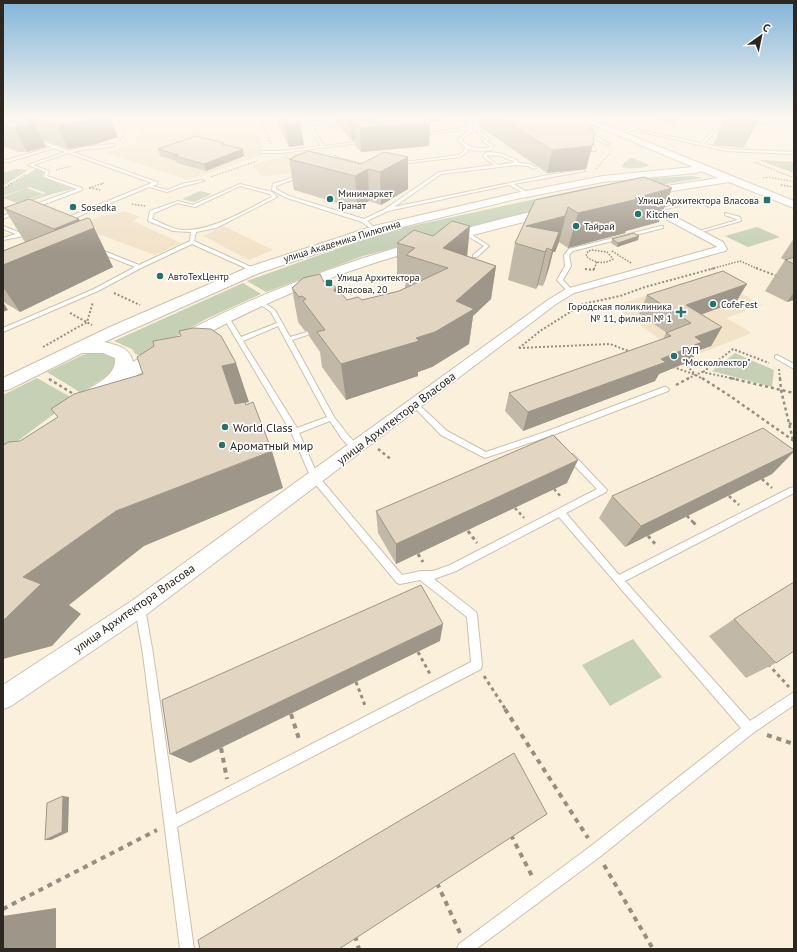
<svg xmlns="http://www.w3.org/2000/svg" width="797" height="952" viewBox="0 0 797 952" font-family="'PT Sans',sans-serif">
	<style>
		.built { fill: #f2e2c8 }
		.green { fill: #c5d0b5 }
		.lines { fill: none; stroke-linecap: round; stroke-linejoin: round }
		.lane-casing { stroke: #cdc1ae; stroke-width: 2 }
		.street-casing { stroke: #cdc1ae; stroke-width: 2 }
		.secondary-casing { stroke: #cdc1ae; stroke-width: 2 }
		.path-far5 { stroke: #968e80; stroke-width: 1; stroke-dasharray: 1.5 1.5; stroke-linecap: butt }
		.path-far4 { stroke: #968e80; stroke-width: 1.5; stroke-dasharray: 1.5 1.5; stroke-linecap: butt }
		.path-far3 { stroke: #968e80; stroke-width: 2; stroke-dasharray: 2 2; stroke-linecap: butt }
		.path-far2 { stroke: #968e80; stroke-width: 2.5; stroke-dasharray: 3 3; stroke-linecap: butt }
		.path-far1 { stroke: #968e80; stroke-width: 3; stroke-dasharray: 3.5 3.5; stroke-linecap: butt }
		.path { stroke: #968e80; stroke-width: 4; stroke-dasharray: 5 5; stroke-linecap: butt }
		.lane { fill: #fff; fill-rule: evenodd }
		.street { fill: #fff; fill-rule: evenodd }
		.secondary { fill: #fff; fill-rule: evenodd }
		.wall { fill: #c2b8a7 }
		.shaded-wall { fill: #9e9688 }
		.building { fill: #e2d6c2; stroke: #9e9688 }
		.poi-dot { fill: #29726c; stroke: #fff; stroke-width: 1.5 }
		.labels { text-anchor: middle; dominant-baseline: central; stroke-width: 3.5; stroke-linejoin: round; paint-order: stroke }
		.far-poi-label { font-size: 10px; fill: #2c2720; stroke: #fff; text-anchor: start }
		.far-street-label { font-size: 10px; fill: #2c2720; stroke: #fff }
		.street-label { font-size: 12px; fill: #2c2720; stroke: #fff }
		.poi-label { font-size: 12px; fill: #2c2720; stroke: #fff; text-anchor: start }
	</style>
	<rect width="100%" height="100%" fill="#fbf0db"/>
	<path class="built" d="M143,118h108l12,30 -1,7 -74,25 -83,-27 31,-10z
		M319,152l9,16 -66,9 -10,-12 42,-12z
		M124,211l16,6 -7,4 48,22 -26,12 -78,-29 27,-11 12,-1z
		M224,226l49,24 -24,10 -46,-24z
		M709,276l53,29 -36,13 26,15 -59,23 -27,-18 -5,2 -48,-34z"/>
	<path class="green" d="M630,158h3l16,7c-4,4 -23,4 -27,2l1,-3z
		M761,160l33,2v11l-33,-12z
		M16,169l12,1 -25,16v-13z
		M36,169l8,3 -2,5 31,12 -18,4 -30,10h-4l25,-10 -17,-6 -26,9v-7z
		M693,176l9,2 -71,12 -85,18 -183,48 -97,36 -19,-11 137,-49 207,-45 64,-9z
		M27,188l16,6 -26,9 -14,-5v-1z
		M200,191l12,3 -18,8 -12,-3z
		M757,227l23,10 -32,10 -23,-11z
		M243,283l18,11 -55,25 -62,35 -5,1 -4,-1 -3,-5 -18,-8z
		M100,351l18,7 -7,15 -30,20 -34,-21 36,-17z
		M735,353l39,17 -2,17 -60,-16z
		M37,378l37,21 -71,53v-57z
		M633,639l29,38 -52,29 -28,-41z"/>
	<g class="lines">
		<g class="lane-casing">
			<path id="lane" d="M303,118h3l5,9 24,-3 -1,2 -21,3 11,17 41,-5 2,1 -86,11h-21l1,-2h20l40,-5z
				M468,118h4v14l-8,5 -2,4c9,7 15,8 27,7l1,-2 -8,-5 4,-2 -10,-7 3,-1 11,8 -4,2 8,5 -3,4 -15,1 -8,-2 -1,3 -7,5 -61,7 -2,-1 62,-8 5,-4 1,-4 -7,-6 4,-6 6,-3v-3l-50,7 -2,-1 52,-8z
				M602,118h4l-11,7 -3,-1z
				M642,118h3l-10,11 66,14 19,-21 13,-1 1,2 -12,1 -18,20 23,5 67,3v2l-67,-3 -94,-21 -17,4 -2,-1 18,-5z
				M788,122l-1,2h-42z
				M585,131h2l22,13 -3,1 -21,-12z
				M588,137l2,1 6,13 -12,-1 9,-1 -7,-11z
				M35,138l33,13 15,-4 31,-3v2c-14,3 -28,2 -42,6l85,30v2l-4,2 14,4 15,-6 20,-4 2,1 -20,5 -17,6 -18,-5 -84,35h-4v-2l91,-37 -84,-30 -35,12 16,6 -2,5 35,12v2l-50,19h-4v-2l49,-18 -33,-12 2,-5 -18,-7 37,-13 -11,-4 -46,14 -5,-1v-2l4,1 44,-13 -16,-7z
				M490,152l13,2 15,7v2l12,1 6,4 -2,1 -6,-3 -12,-1 -75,9 -47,33 154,-32 35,-5 2,1 -71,13 14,9 -1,2 -18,-10 -121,26 -21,10 9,8v2h-2l-12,-9 -75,-24 -15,-8 1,-6 30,-10v2l-27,10v3l13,7 75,23 21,-10 54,-37 55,-7 -11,-8 2,-4zM487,155l14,1 14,6 -17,3 -11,-8z
				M240,184l32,8 5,5 -61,31 -20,4 -2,9 62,28v2h-4l-60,-27 -51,24 -43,23 -95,41v-4l91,-39 41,-22 -40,-16v-2h4l40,16 51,-24 1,-9 -18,-1 -25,-10 2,-10 28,-10 15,4zM240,186l30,8 2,3c-27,13 -65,38 -96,32 -8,-2 -16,-7 -24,-10l2,-6 24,-10 17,4z
				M695,200l7,1 10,5 -2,1 -15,-5 -38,9 -2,-1z
				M15,211l4,1 -16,7v-3z
				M725,213l15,4 1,4 -43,12 -2,-1 41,-12 -1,-1 -11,-4z
				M3,226l18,7 10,-2 2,1 -9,4 -21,4v-2l13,-4 -13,-5z
				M661,226h2v2l-90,23 -4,4 2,11 -8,14 9,10v2h-4l-11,-12 8,-14 -1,-11 5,-6z
				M464,232h4l21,14 -12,11h-4v-2l11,-9 -20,-12z
				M260,300l15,10 15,27 17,-5 3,2 -18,6 42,77 14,18 12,13 -1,2h-6l-11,-11 -12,-18 -31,12 19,43 84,99 19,-4h12l17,-6 147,-76 -30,-31 -1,-2 1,-2h6l34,36 -1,2 -40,21 53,62 171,-87 4,-1v6l-169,88 125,140 44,-29v13l-41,28 -152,123 -125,93h-19l2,-5 132,-98 150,-118 -182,-211 -103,54 -22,8 42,33 1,3 5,50 -1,4 -304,158 17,122h-14l-37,-295 -8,-46 2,-3 3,-2 3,2 2,3 8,46 23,160 295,-152 -4,-45 -47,-37 -20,4 -3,-1 -85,-103 -21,-48 -68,-115 5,-1 13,21 36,-14 -6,-11 -13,-9v-2zM278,326l49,91 -30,11 -54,-87z
				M777,355l17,9v5l-19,-11v-2z
				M664,387h2l3,2 -1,2 -115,44 8,9 -1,2h-6l-7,-9 -62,21 -44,-23 -30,-31 1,-2h4l31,29 39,21 59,-20z"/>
		</g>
		<g class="street-casing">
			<path id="street" d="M643,200l80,42 4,7 -2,2 -151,42 -18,11 -409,310 -136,92 -8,3v-24l130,-85 415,-300 18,-11 151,-42 -1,-1 -76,-41 -1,-2z"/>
		</g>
		<g class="secondary-casing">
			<path id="secondary" d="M577,118h11l206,83v7l-65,-26 -88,14 -6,-3 6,-3 77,-12 -17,-7 -5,2 -93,9 -87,17 -134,33 -123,41 -155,69c12,3 26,5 29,20 129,-80 276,-122 423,-156l4,1 2,3 -2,3c-89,22 -181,44 -266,79 -72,30 -137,68 -200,113l-7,1 -7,-1 -3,-5c10,-15 40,-20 38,-42l-12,-5h-21l-72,36 -7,2v-13l109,-52 137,-59 125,-41 142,-33 87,-17 90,-9z"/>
		</g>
		<path class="path-far5" d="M260,118l11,26
			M692,118l7,9 4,1
			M651,122l23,3 12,-7
			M112,128l13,-4 2,-6
			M120,140l2,-2 3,-14
			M335,155l2,2 27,7
			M754,162l40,16
			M596,169l14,-16
			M56,170l15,-4
			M211,177l46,-16
			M763,178l6,-1 25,5
			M11,184l15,-10
			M101,184l3,-1"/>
		<path class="path-far4" d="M781,185l13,2
			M89,188l15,-5
			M90,188l11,2
			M3,189l9,-6
			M132,204l13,2
			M592,250l15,2 6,7c-9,6 -19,4 -27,-3l2,-5z
			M612,251l19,12
			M594,269l3,-7
			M711,269l29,-8 18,8"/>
		<path class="path-far3" d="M756,268l21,8
			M585,269l8,1 2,-2
			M114,293l26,12
			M70,313l22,12
			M43,347l44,-25 6,-20
			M519,348l91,-4 21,8
			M519,348l21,-17 43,-27 37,-8 25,-9 70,-19
			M684,363l10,10
			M673,367l23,8 7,4
			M779,369l1,10
			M703,372l30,-23 36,14
			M687,379l15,-7 33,7"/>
		<path class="path-far2" d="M702,378l28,18 64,45
			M730,378l64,15
			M780,378l1,12 12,50
			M49,379l23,14
			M676,385l13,-7
			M789,423l5,3
			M378,449l14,11
			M762,479l10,9
			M554,489l8,9
			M729,496l10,9
			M515,508l9,10
			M687,516l7,7"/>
		<path class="path-far1" d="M693,522l4,4
			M468,531l9,12
			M648,536l9,10
			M418,554l5,8
			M418,652l12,22
			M768,664l21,23
			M484,676l22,34
			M356,682l10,26"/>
		<path class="path" d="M505,709l83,129
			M291,714l9,28
			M767,735l27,9
			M221,748l6,31
			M511,835l22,43
			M604,865l49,84
			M437,883l23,50
			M3,909l154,-79
			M355,936l4,13"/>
		<use href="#lane" class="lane"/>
		<use href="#street" class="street"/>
		<use href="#secondary" class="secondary"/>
	</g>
	<path class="wall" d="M3,118h107l8,19 -22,7 -28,5 -25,-9 3,7 -19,5h-8l-16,-6z
		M275,118h23l2,4 4,23 -15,2z
		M333,118h111v3l-14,1 -1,24 -68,6 -6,-7v-5l-3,1z
		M480,118h104l7,8 -5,43 -39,4 -68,-47z
		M655,118h23l-4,5 -19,-3z
		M725,118h34l-16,30 -30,-3z
		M787,118h7v2z
		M224,143v2l20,11 -38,15 -29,-8 -1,-2 -16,-5 -2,-7z
		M408,157v32l-27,16 -12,-4 -12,8 -63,-19 -5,-31 72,5z
		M535,200l124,22 -33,9 -1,2 -57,15 -9,-6 -4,10h-2l-4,16 -6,18 -5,-1 -2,4 -28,-9 7,-37z
		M4,208l76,12 33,47 -93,45 -15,-9 -2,-2v-50l22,-9z
		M794,238v62l-7,2 -22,-11 20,-31 -4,-2z
		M612,239l26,1 -21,7 -6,-4z
		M397,243l70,13 29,10 -5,33 -18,17 -4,28 -37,23 -14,5v4l-72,24 -24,-33 -2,-15 -11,-16 -1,-5h-3l-7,-9 -6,-34 32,-6 23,18h15l37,-9 6,-3 1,-9 -9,-3z
		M647,295l89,7 -35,12 21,13 -11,19 -14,5 -6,10 -32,13 -4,7 -132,50 -18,-20 4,-18 154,-54 3,-6h1l-28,-19z
		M794,450v2l-22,22 -147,73 -26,-29 13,-22z
		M567,483l-171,81 -18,-31 -2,-22z
		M734,619l42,44 -30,15 -37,-42z"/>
	<path class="shaded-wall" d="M75,118h35l8,19 -22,7 -28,5 -11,-24z
		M374,118h70v3l-14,1 -1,24 -68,6 -1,-24 -7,-7 2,19 -3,1 -2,-20z
		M676,118h2l-4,5z
		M758,118h1l-16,30 13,-27z
		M300,122l4,23 -15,2 -4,-24z
		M34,123l12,24 -19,5 -13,-24z
		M591,126l-5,21 8,-6 -8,28 -39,4 5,-23 37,-21z
		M243,149l1,7 -38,15 -2,-7z
		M408,157v32l-27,16 -1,-33z
		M368,169l1,32 -12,8 -2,-33z
		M672,188l-13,34 -33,9 -1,2 -57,15 10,-35z
		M568,207l-9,35 -4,10h-2l-4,16 -6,18 9,-36 -5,-2 -9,37 -2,4 9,-37 -19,-26z
		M79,219l6,12 5,-12 23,48 -93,45 -17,-25v-22l58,-24 -7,-12z
		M470,226l-3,32 -19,10 -5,-20z
		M639,236l-1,4 -21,7 1,-4z
		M496,266l-5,33 -18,17 -4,28 -37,23 -14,5v4l-72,24 -5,-36 75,-26 40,-37z
		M747,284l-11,18 -50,18v-15z
		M336,288l4,34 -6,-33z
		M794,292v8l-7,2z
		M3,302l5,8 -5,2z
		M722,327l-11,19 -14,5 -6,10 -32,13 -4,7 -132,50 5,-19 133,-53 34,-22z
		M236,363l13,39 -13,3 -1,-1 -13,-38z
		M272,451l11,37 -139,58 -75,59 12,9 -29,32 -49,13v-39l20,-43 93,-66z
		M794,451l-22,23 -147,73 16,-21z
		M578,460l-11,23 -171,81v-20z
		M443,624l-3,17 -250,122 -20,-9z
		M63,796l6,1 -1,35 -17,8h-6z
		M56,908v41h-53v-33z"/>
	<path class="building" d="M3,118h17l14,5 -20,5h-8l-3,-1z
		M34,118h61l-9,3 -29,4z
		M282,118h16l2,4 -15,1z
		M348,118h27l-25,3z
		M381,118h45l4,4 -70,6 -7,-7z
		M502,118h82l4,3 3,5 -2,3 4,1 1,2v9l-2,5 -40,4z
		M725,118h33l-2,3z
		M196,136l28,7 -2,1 21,5 -39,15 -29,-8 3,-1 -20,-6z
		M308,151l53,13 23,-12 24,5 -28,15 -12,-3 -13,7 -66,-17z
		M644,177l28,11 -37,10 3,1 -60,14 -10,-6 -3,9 -39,10 33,6 -7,18 -5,-2 -2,4 -30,-9 20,-43z
		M29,199l50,20 -25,10 -50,-21z
		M87,218l3,1 4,9 -91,37v-14z
		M452,221l18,5 -27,22 53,18 -40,35 18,8 -39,23 -19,6 3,3 -78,23 -24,-32 8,-2 -22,-29 3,-2 -4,-3 -3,1 -7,-9 11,-10 17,-4 4,8 6,-1 6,7 -2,1v2l7,2 6,7 11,-3 4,3 37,-9 49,-23 -42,-13 9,-7 -18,-5 17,-13 19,6z
		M634,233l5,3 -21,7 -6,-4z
		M794,257v7l-9,-4z
		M723,271l24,13 -61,21 36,22 -27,10 7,5 -41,17 5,3 -138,50 -19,-19 162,-57 -5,-3 25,-10 -44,-28z
		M193,328l18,1 10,7 15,27 -14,3 13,38 10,-2 1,3 7,-3 19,49 -156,60 -93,66 18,7 -36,35 -2,1v-175l6,-3 11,-1 38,-24 -7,-8 23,-15 69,-20 -6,-17 17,-11 -1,-5 28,-5 -2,-5z
		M763,428l31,22v1l-153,75 -29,-30z
		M553,435l25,25 -182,84 -20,-33z
		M794,582v69l-18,12 -42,-44z
		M421,585l22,39 -273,130 -8,-54z
		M514,753l33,61 -208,135h-139l-2,-9z
		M63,796l-1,36 -17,8 2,-37z"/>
	<linearGradient id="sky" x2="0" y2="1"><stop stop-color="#83b5da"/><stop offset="0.47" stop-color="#fdf8ef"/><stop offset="1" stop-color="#fdf8ef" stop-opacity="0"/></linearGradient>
	<rect width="797" height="251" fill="url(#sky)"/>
	<g class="poi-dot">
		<circle cx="330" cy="199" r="4"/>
		<rect x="763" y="196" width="8" height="8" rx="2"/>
		<circle cx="73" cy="207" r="4"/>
		<circle cx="638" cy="214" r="4"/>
		<circle cx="576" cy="226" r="4"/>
		<circle cx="160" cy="276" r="4"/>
		<rect x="325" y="279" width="8" height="8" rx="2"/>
		<circle cx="713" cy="304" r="4"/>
		<path d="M679 306h4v4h4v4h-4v4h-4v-4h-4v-4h4z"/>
		<circle cx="674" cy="356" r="4"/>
		<circle cx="225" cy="427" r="4"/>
		<circle cx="222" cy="445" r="4"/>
	</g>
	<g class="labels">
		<g class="far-poi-label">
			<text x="338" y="193">Минимаркет<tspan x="338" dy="12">Гранат</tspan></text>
			<text x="759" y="200" text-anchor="end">Улица Архитектора Власова</text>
			<text x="81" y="207">Sosedka</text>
			<text x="646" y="214">Kitchen</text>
			<text x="584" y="226">Тайрай</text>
			<text x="168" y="276">АвтоТехЦентр</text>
			<text x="337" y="277">Улица Архитектора<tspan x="337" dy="12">Власова, 20</tspan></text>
			<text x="721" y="304">CofeFest</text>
			<text x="672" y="306" text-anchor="end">Городская поликлиника<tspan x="672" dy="12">№ 11, филиал № 1</tspan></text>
			<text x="682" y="350">ГУП<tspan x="682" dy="12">"Москоллектор"</tspan></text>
		</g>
		<g class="far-street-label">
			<text transform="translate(342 241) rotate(-17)">улица Академика Пилюгина</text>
		</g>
		<g class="street-label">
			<text transform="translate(396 418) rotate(-37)">улица Архитектора Власова</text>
			<text transform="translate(134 608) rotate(-35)">улица Архитектора Власова</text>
		</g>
		<g class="poi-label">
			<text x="233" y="427">World Class</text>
			<text x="230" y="445">Ароматный мир</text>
		</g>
	</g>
	<rect width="797" height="952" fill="none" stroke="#2c2720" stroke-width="8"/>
	<g transform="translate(761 36) rotate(33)" stroke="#ffffff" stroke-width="3" paint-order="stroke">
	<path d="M0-3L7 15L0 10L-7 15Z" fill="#2c2720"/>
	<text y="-6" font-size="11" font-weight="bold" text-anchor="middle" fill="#2c2720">С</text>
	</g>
</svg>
